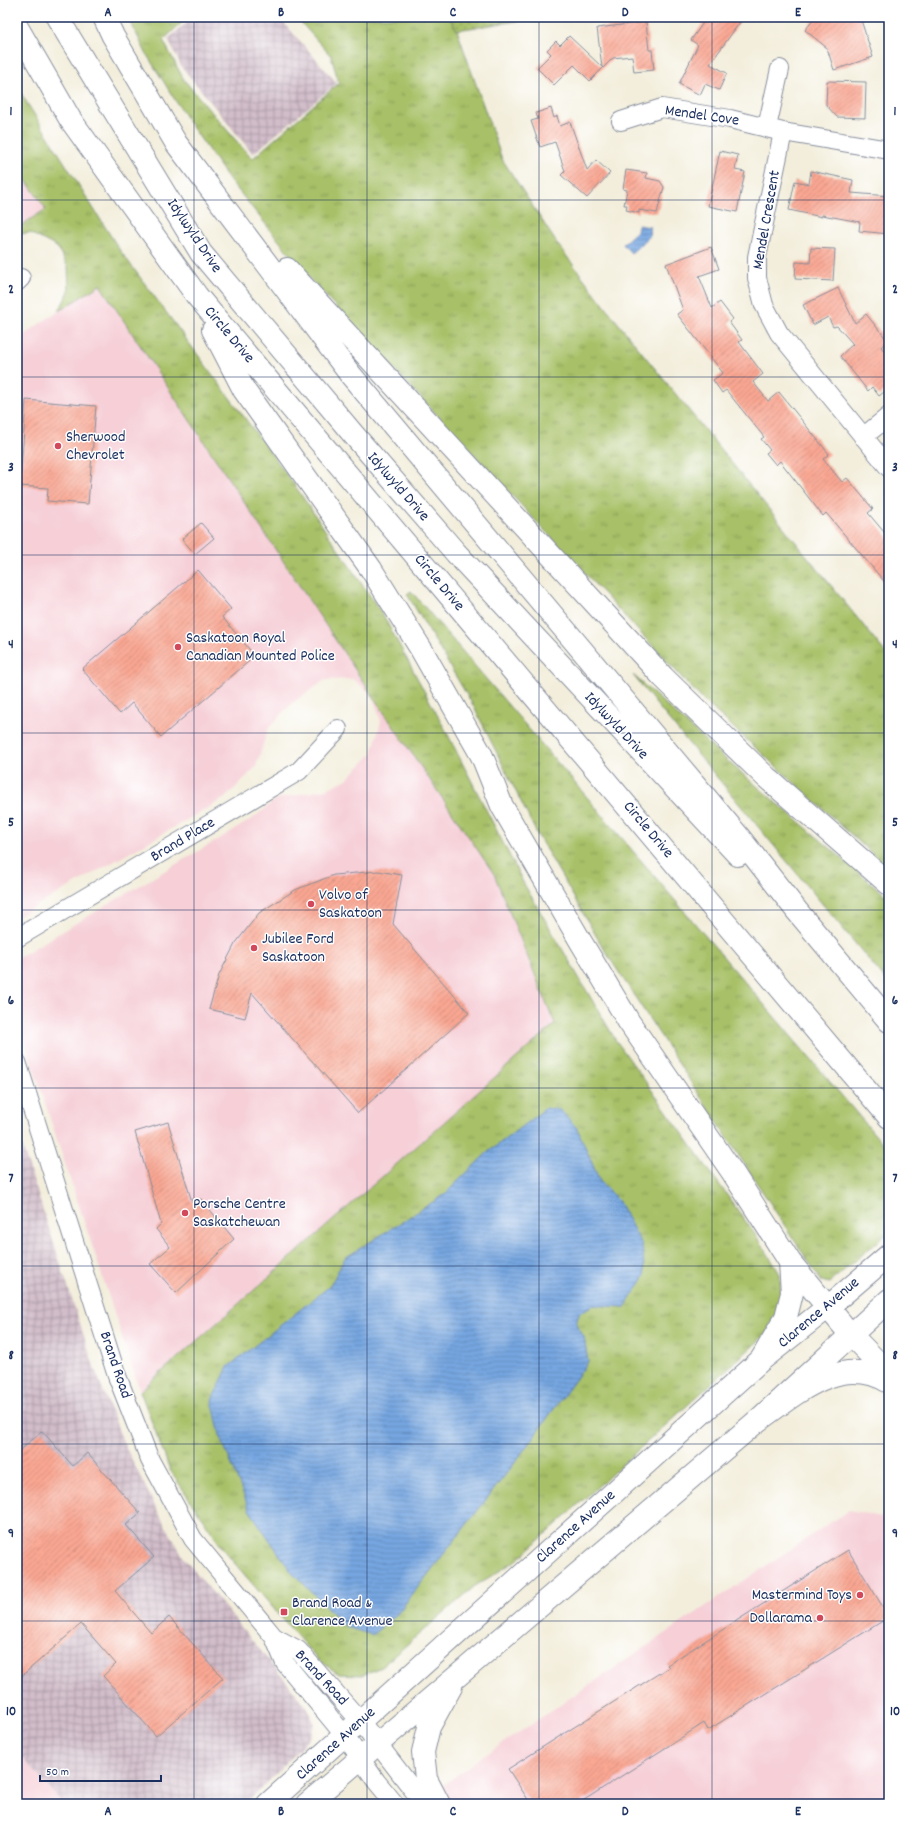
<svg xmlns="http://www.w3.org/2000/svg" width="906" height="1821" viewBox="0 0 906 1821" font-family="Dekko,sans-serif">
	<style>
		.built { fill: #f6cfd7 }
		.industrial { fill: url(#industrial-grid) }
		.grass { fill: url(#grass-tufts); stroke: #627862; fill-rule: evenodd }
		.park { fill: url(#park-dots); stroke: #627862 }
		.water { fill: url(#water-rules); stroke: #486a9f }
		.building { fill: url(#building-hatch) }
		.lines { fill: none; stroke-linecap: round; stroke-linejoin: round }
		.minor-casing { stroke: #878e9c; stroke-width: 20 }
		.secondary-casing { stroke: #878e9c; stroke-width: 24 }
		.motorway-casing { stroke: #878e9c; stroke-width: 24 }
		.minor { stroke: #fff; stroke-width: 18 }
		.secondary { stroke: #fff; stroke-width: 22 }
		.motorway { stroke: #fff; stroke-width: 22 }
		.grid { fill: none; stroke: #1b2f5e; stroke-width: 1; stroke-opacity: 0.55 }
		.poi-dot { fill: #d1495b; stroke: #fff; stroke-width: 1.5 }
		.labels { text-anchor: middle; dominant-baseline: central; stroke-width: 3; stroke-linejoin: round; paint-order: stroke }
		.street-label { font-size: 16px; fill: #1b2f5e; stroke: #fff }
		.poi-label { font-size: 16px; fill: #1b2f5e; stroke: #fff; text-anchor: start }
		.neatline { fill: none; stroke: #1b2f5e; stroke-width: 1.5 }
		.grid-label { font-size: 13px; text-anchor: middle; font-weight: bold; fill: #1b2f5e }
	</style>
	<defs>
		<pattern id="industrial-grid" width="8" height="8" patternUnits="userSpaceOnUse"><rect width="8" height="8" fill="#d1bdc9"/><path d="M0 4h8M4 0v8" fill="none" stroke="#a99aa6"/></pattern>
		<pattern id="grass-tufts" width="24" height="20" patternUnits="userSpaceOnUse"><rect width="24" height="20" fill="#a8c167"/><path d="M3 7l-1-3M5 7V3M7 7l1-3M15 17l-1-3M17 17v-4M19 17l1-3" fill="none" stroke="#889d58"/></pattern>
		<pattern id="park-dots" width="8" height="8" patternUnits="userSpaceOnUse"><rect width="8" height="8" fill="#a8c167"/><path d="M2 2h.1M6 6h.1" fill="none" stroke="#889d58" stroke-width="1.8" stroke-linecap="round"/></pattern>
		<pattern id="water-rules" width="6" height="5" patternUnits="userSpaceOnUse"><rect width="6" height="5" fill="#76a6e0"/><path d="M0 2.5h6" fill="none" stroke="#6088b9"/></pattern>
		<pattern id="building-hatch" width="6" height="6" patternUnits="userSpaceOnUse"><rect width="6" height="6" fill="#faa793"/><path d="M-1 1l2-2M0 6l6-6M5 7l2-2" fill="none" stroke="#ca887b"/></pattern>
	</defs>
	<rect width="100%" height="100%" fill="#fff"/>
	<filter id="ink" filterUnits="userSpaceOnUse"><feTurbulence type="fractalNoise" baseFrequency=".025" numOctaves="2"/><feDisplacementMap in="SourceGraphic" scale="8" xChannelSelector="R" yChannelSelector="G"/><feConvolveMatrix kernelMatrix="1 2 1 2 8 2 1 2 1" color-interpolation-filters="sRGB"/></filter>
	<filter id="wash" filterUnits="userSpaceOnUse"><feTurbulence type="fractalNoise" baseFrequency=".012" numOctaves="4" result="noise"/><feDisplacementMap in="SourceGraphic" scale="16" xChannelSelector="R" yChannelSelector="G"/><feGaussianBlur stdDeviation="0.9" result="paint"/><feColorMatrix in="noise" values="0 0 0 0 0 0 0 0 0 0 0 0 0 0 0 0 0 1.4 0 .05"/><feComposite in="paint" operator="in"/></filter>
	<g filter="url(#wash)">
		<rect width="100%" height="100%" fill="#f3eedb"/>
		<path class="built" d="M17,168l29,41 -29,19z
			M100,285l272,410 122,179 61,150 -415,367 -123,-373v-58l2,-3 232,-137 26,-21 50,-10 20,-10 25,-25 9,-33 -9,-26 -19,-16 -28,1 -33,23 -24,26 -12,38 -31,31 -208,119v-577l28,-20z
			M849,1510l40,9v285h-471l51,-38z
			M17,1752l46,52h-46z"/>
		<path class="industrial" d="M193,17h86l58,66 -84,71 -72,-88 -13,-27z
			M17,1130l76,234 31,80 34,68 26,46 124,150 6,15 -3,13 -27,30 -39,38h-182l-46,-52z"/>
		<path class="grass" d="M128,17h60l-25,23 21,40 68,79 87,-76 -8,-27 -35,-39h153l8,13 45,129 56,86 60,78 271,334v212l-186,-169 -393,-421 -81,-100 -39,-55 -43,-69z
			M17,87l102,162 172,231 92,135 63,116 78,153 91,155 147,205 18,30 1,30 -16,31 -248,225 -42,26 -94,81 -18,8 -24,-1 -22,-15 -92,-107 -55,-82 -30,-79 415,-367 -61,-150 -122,-179 -272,-410 -41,26 10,-20 -1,-24 -11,-20 -27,-14 -13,1v-6l29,-19 -29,-41zM546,1108l31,20 23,54 18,19 7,106 -32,-2 -14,8 -3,11 8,13 4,25 -75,103 -116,149 -106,-43 -41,-60 -30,-76 8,-68 102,-81 15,-28 99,-63 43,-42z
			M411,591l478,560v81l-60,51 -8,-2 -216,-330 -68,-117 -63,-127 -67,-113z
			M633,675l99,90 157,133v86l-233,-280z"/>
		<path class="park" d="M449,17h95l-87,13z"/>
		<path class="water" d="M638,225l12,2 -1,10 -18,16 -8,-9 14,-13z
			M546,1108l14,2 17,18 23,54 18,18 24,45 3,31 -20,31 -32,-2 -14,8 -3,11 8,13 4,25 -75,103 -116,149 -25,21 -26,-8 -55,-56 -41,-60 -30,-76 -8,-35 16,-33 102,-81 15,-28 99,-63 43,-42z"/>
		<g id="blocks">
			<path class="building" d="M707,17h26l7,5 -30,42 17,9 -8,17 -14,-6 -5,11 -21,-11 19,-39 -7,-5z
				M816,17h44l13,40 -39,13 -7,-22 -22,-18z
				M646,22l3,28h3l2,20 -20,2 -2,-16 -19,2 -23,23 -16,-16 -20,20 -17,-17 14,-14 -4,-4 9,-9 4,4 9,-9 33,31 -5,-39z
				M827,81l39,1 -1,36 -28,-1 -11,-12z
				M551,108l3,10 3,-2 3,10 10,-4 17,48 9,-10 14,13 -23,25 -26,-23 4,-4 -10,-29 -15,5 -9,-26 7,-2 -2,-6z
				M720,151l18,4 -3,15 10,2 -8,40 -29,-6z
				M626,170l21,3 -1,5 14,3 4,6 -7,26 -18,-3v3l-13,-3 1,-5h-3l3,-15 -4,-1z
				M811,171l42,9 -2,13 38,3v38l-30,-3 1,-9 -38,-7v2l-33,-7 6,-29 14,3z
				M711,247l8,22 -20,7 13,32 8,-6 13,17 -4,3 13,18 -3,2 24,32 -10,8 15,19 11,-9 50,62 -6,5 19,23 5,-4 26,31 -5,4 21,25v49l-63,-74 -3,3 -43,-55 -4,4 -10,-12 4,-3 -9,-11 3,-2 -38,-47 -4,3 -9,-13 10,-7 -46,-59 6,-4 -17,-46z
				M811,248l24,1 -2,32 -38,-2 1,-17 14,1z
				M838,288l17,35 11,-9 22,27 -7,6 8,10v31l-10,8 -7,-9 -4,4 -28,-35 13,-12 -16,-18 -4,1 -5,-10 -15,8 -10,-20z
				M26,400l70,6 -8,98 -41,-3 1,-13 -28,-2z
				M201,523l13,15 -19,16 -13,-15z
				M198,570l33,39 -9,8 33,39 -94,81 -29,-34 -12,11 -38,-45z
				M378,871l24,4 -9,49 76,89 -111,100 -106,-120 -7,25 -36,-9 10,-34 16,-31 24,-31 36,-23 39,-15z
				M168,1122l24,80 9,-3 33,40 -58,54 -26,-29 20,-17 -14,-18 5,-5 -26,-92z
				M42,1431l31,35 14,-13 53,60 -14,12 28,32 -39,34 36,42 18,-16 54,61 -67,58 -53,-60 13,-12 -35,-40 -64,56v-227z
				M848,1550l41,67 -181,113 -4,-7 -126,81h-47l-23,-35 161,-102 -2,-2z"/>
		</g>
	</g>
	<g filter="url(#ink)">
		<use href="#blocks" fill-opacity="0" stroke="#878e9c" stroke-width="1"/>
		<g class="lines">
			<g class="minor-casing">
				<path id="minor" d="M621,121l41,-13 68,11 53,13
					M767,127l13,-58
					M889,150l-106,-18 -26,125v21l7,27 15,28 110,135
					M17,282l4,-4
					M863,437l26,-21
					M17,938l282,-167 39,-42
					M17,1062l100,314 33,84 43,79 81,98 11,26 60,73 31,45 19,23
					M274,1637l24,13 63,72 63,82"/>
			</g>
			<g class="secondary-casing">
				<path id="secondary" d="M268,1804l493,-444 67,-53 61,-52
					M307,1804l449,-382 133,-122
					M439,1804l-13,-25 -3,-27 6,-25 22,-40"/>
			</g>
			<g class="motorway-casing">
				<path id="motorway" d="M57,17l144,236 152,181 103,119 282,302
					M104,17l9,19 63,107 174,231 389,463 58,74 92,110
					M17,27l53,92 127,177 692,821
					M287,269l376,408 103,100 123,107
					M213,330l31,60 127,179 50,80 61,107 20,50 79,136 48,80 104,151 57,89 61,73 38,39
					M761,1360l25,-43 6,-24 -2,-31
					M756,1422c39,-27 84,-70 133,-40"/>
			</g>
			<use href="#minor" class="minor"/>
			<use href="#secondary" class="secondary"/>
			<use href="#motorway" class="motorway"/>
		</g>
	</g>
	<path class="grid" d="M194,17v1787M367,17v1787M539,17v1787M712,17v1787M17,200h872M17,377h872M17,555h872M17,733h872M17,910h872M17,1088h872M17,1266h872M17,1444h872M17,1621h872"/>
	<g class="poi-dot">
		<circle cx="58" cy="446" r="4"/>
		<circle cx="178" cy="647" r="4"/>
		<circle cx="311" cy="904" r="4"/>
		<circle cx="254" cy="948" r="4"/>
		<circle cx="185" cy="1213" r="4"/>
		<circle cx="860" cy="1595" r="4"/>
		<rect x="280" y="1608" width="8" height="8" rx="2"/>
		<circle cx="820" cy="1618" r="4"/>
	</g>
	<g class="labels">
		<g class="street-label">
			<text transform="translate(702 116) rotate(8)">Mendel Cove</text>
			<text transform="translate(767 220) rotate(-80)">Mendel Crescent</text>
			<text transform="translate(194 236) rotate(56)">Idylwyld Drive</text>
			<text transform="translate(229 335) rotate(50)">Circle Drive</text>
			<text transform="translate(398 487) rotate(49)">Idylwyld Drive</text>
			<text transform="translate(439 583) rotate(50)">Circle Drive</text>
			<text transform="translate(616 726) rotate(47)">Idylwyld Drive</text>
			<text transform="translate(648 830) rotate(50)">Circle Drive</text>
			<text transform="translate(183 840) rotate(-31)">Brand Place</text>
			<text transform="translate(819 1313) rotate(-40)">Clarence Avenue</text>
			<text transform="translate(115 1365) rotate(71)">Brand Road</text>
			<text transform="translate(576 1527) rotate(-42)">Clarence Avenue</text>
			<text transform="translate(321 1678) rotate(47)">Brand Road</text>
			<text transform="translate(336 1744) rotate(-42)">Clarence Avenue</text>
		</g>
		<g class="poi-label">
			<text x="66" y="437">Sherwood<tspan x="66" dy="18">Chevrolet</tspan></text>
			<text x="186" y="638">Saskatoon Royal<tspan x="186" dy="18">Canadian Mounted Police</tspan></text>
			<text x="319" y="895">Volvo of<tspan x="319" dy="18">Saskatoon</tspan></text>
			<text x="262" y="939">Jubilee Ford<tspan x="262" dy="18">Saskatoon</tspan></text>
			<text x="193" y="1204">Porsche Centre<tspan x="193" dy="18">Saskatchewan</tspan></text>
			<text x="852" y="1595" text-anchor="end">Mastermind Toys</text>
			<text x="292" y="1603">Brand Road &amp;<tspan x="292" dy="18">Clarence Avenue</tspan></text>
			<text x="812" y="1618" text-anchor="end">Dollarama</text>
		</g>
	</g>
	<rect width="906" height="1821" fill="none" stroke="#fff" stroke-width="44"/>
	<path d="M40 1775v6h121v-6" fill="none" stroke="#1b2f5e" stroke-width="2"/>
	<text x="46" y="1775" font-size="12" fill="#1b2f5e" stroke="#ffffff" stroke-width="3" paint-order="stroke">50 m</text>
	<rect x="22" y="22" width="862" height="1777" class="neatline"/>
	<g class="grid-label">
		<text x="108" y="16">A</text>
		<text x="281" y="16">B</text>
		<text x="453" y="16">C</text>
		<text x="625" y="16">D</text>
		<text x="798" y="16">E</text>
		<text x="11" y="115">1</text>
		<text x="895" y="115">1</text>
		<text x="11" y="293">2</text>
		<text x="895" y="293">2</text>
		<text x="11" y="471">3</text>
		<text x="895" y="471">3</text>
		<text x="11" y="648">4</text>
		<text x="895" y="648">4</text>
		<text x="11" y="826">5</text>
		<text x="895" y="826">5</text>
		<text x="11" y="1004">6</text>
		<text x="895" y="1004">6</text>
		<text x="11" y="1182">7</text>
		<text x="895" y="1182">7</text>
		<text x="11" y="1359">8</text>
		<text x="895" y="1359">8</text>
		<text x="11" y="1537">9</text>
		<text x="895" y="1537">9</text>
		<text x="11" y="1715">10</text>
		<text x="895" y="1715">10</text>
		<text x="108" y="1815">A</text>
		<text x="281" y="1815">B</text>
		<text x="453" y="1815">C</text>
		<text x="625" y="1815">D</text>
		<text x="798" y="1815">E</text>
	</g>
</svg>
